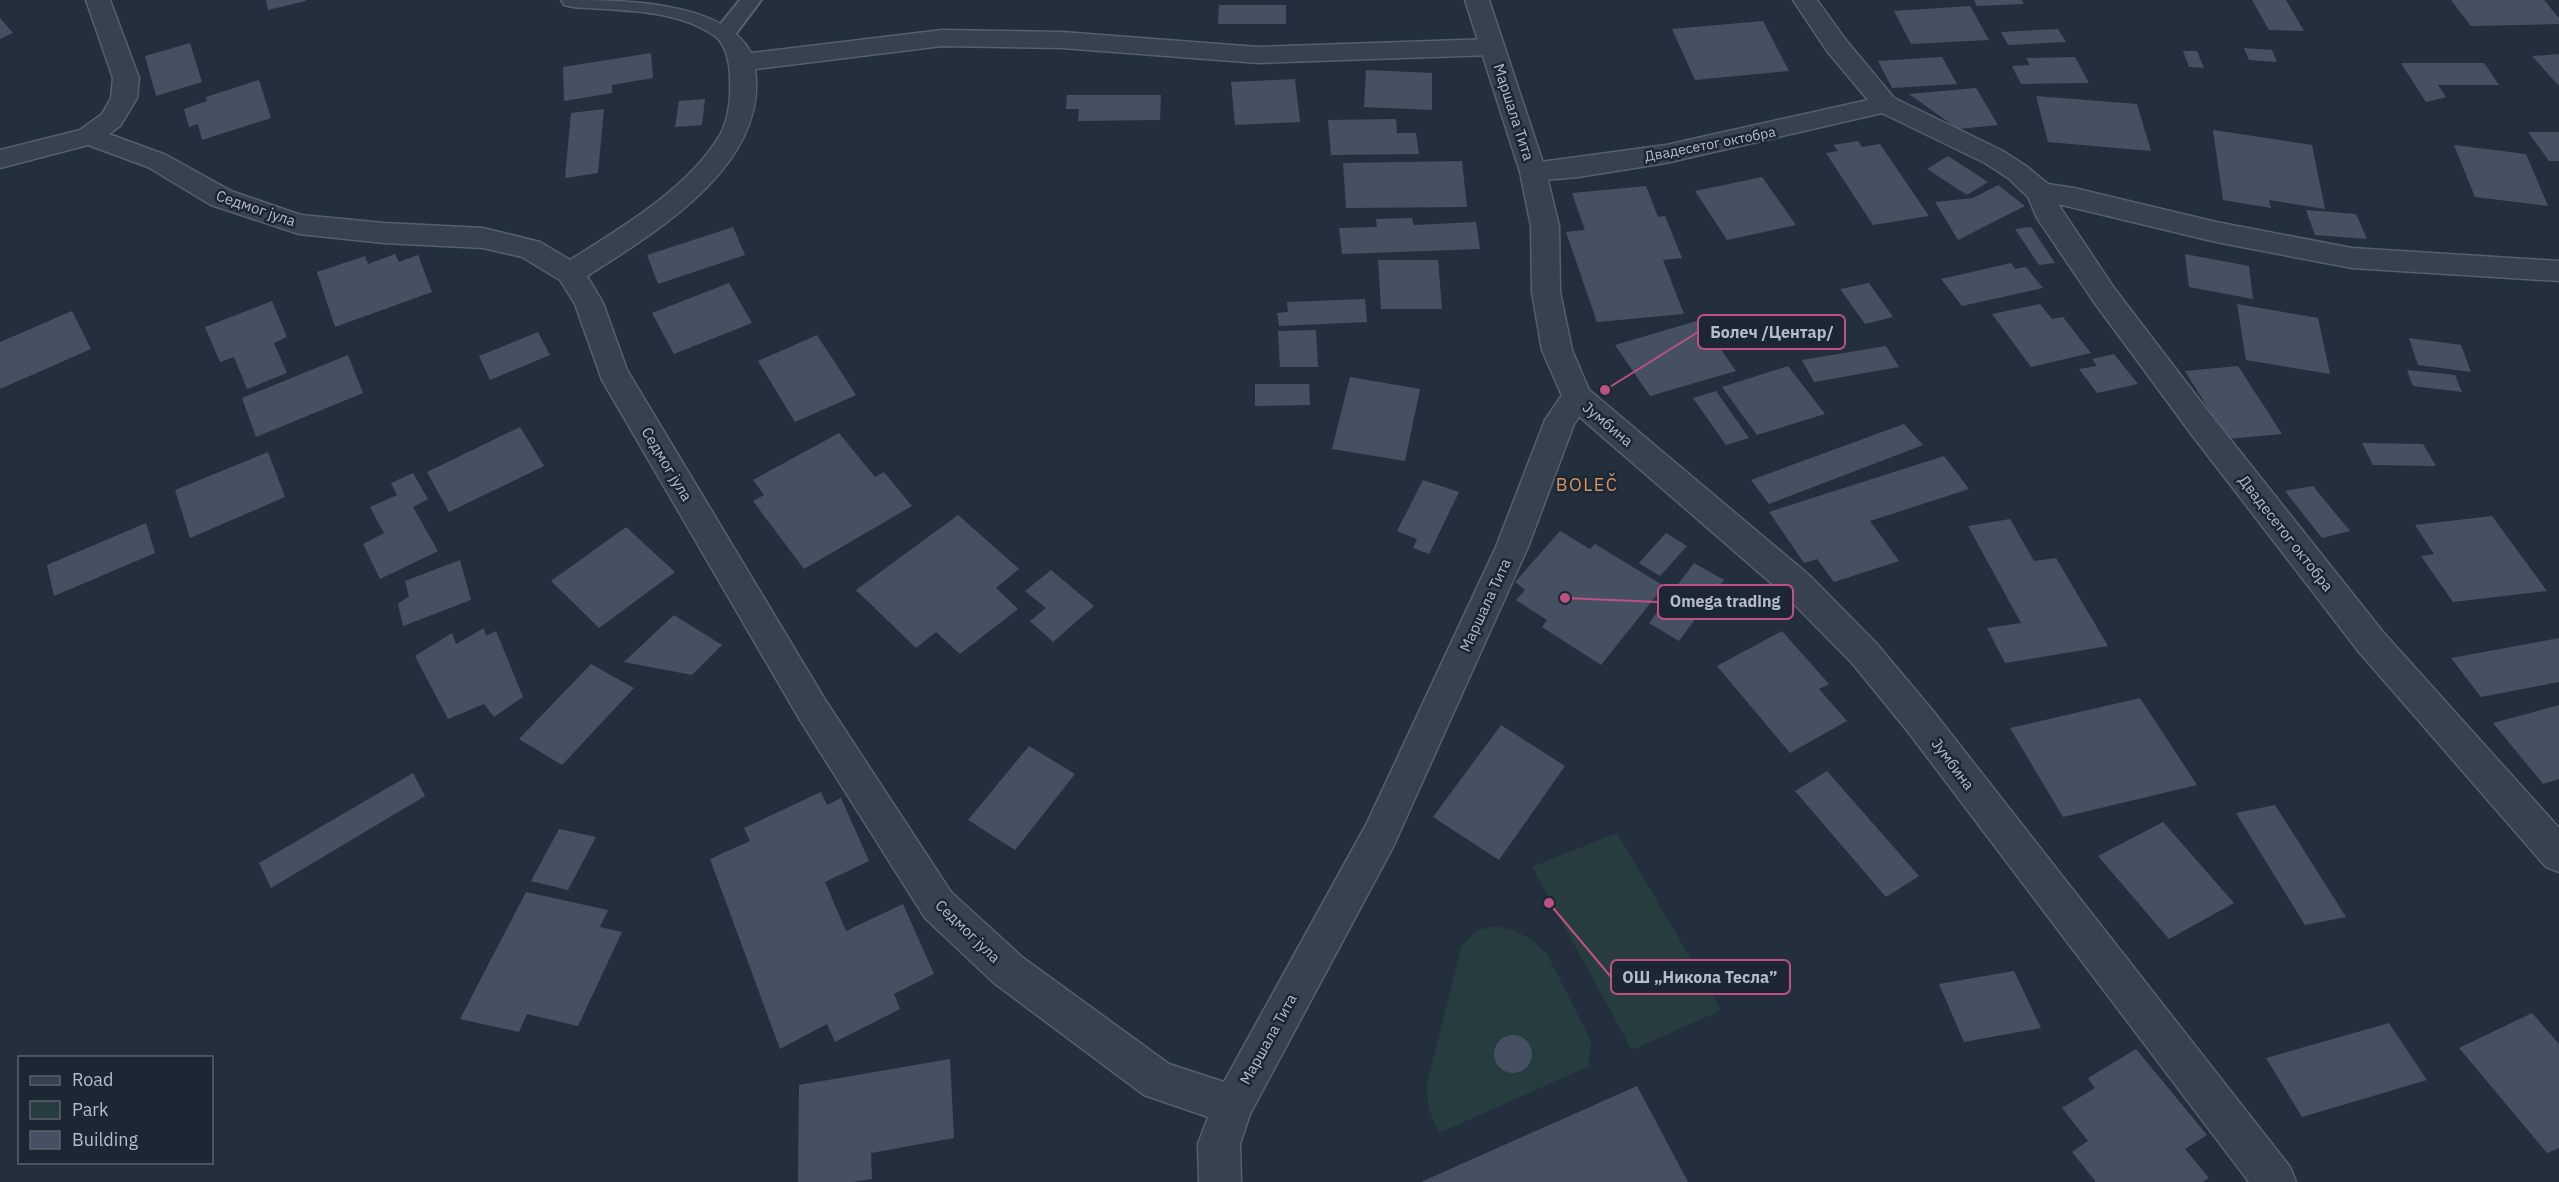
<svg xmlns="http://www.w3.org/2000/svg" width="2559" height="1182" viewBox="0 0 2559 1182" font-family="'IBM Plex Sans',sans-serif">
	<style>
		.green { fill: #263c3f }
		.building { fill: #455162 }
		.lines { fill: none; stroke-linecap: round; stroke-linejoin: round }
		.service-casing { stroke: #565f6c; stroke-width: 4 }
		.minor-casing { stroke: #565f6c; stroke-width: 3 }
		.tertiary-casing { stroke: #565f6c; stroke-width: 3 }
		.service { fill: #38414e; fill-rule: evenodd }
		.minor { fill: #38414e; fill-rule: evenodd }
		.tertiary { fill: #38414e; fill-rule: evenodd }
		.labels { text-anchor: middle; dominant-baseline: central; stroke-width: 5; stroke-linejoin: round; paint-order: stroke }
		.far-street-label { font-size: 14px; fill: #b4bcc9; stroke: #1d2633 }
		.street-label { font-size: 15px; fill: #b4bcc9; stroke: #1d2633 }
		.quarter-label { font-size: 18px; letter-spacing: 1.5px; fill: #d59563; stroke: #1d2633 }
		.leader { fill: none; stroke: #bd5182; stroke-width: 2 }
		.callout-dot { fill: #bd5182; stroke: #1d2633; stroke-width: 2 }
		.callout { fill: #1d2633; stroke: #bd5182; stroke-width: 2 }
		.callout-label { font-size: 16px; text-anchor: middle; font-weight: bold; fill: #b4bcc9 }
	</style>
	<rect width="100%" height="100%" fill="#242f3e"/>
	<path class="green" d="M1617,833l104,177 -89,40 -100,-183z
		M1495,926l19,4 19,11 14,13 44,87 -2,25 -150,67 -9,-21 -4,-23 35,-143 17,-16z"/>
	<path class="building" d="M266,0h39l1,1 -38,9z
		M1974,0h48l2,4 -47,2z
		M2252,0h34l18,31 -35,-1z
		M2451,0h93l15,18v6l-88,2z
		M1219,5h67v19h-68z
		M1970,6l19,34 -78,4 -17,-33z
		M0,18l13,15 -13,6z
		M1763,21l26,50 -94,9 -23,-51z
		M2058,29l8,13 -58,3 -7,-13z
		M190,43l12,39 -46,14 -11,-40z
		M2244,48l28,2 5,12 -28,-2z
		M2183,51h14l7,17 -15,-1z
		M651,53l2,25 -41,7v8l-48,8 -1,-34z
		M2559,54v32l-27,-30z
		M1942,57l15,27 -65,4 -14,-27z
		M2075,57l14,26 -68,1 -9,-18 18,-1 -4,-7z
		M2401,63h83l15,22h-61l8,12 -20,5z
		M1366,70l66,3v37l-68,-3z
		M1295,79l5,43 -65,3 -4,-43z
		M259,80l12,38 -69,22 -4,-16 -9,3 -5,-18 23,-8 -1,-4z
		M1976,88l22,37 -40,4 -49,-35z
		M1067,95h94l-1,25 -82,1 1,-12h-13z
		M2036,96l101,8 14,47 -103,-9z
		M705,99l-3,26 -27,2 4,-26z
		M604,109l-6,64 -33,5 6,-65z
		M1396,119l1,14h19l3,21 -88,1 -3,-35z
		M2213,130l99,15 13,64 -56,-9 2,8 -48,-8z
		M2528,132h31v29h-10z
		M1858,141l4,6 18,-3 49,72 -56,9 -47,-72 12,-2 -5,-6z
		M2454,145l72,9 22,52 -73,-9z
		M1948,156l40,26 -21,13 -40,-26z
		M1462,161l5,46 -121,1 -3,-45z
		M1762,177l34,48 -69,15 -32,-49z
		M1998,185l27,21 -67,34 -23,-38 38,-4z
		M1646,186l12,31 7,-1 17,42 -19,2 21,54 -87,8 -31,-90 19,-2 -13,-37z
		M2306,210l50,4 11,25 -52,-4z
		M1412,218l2,7 62,-3 4,27 -138,5 -3,-26 38,-1 -1,-8z
		M733,227l12,28 -87,29 -11,-29z
		M2031,227l24,36 -16,2 -24,-36z
		M395,254l4,8 19,-7 14,37 -97,35 -18,-55 48,-16 3,8z
		M2185,254l64,12 4,33 -64,-12z
		M1378,260h60l4,49h-61z
		M2011,263l4,6 11,-2 17,21 -81,18 -21,-27z
		M729,283l23,40 -78,31 -22,-41z
		M1869,283l24,34 -28,7 -25,-35z
		M1365,299l2,23 -88,4 -2,-13 11,-1 -1,-10z
		M272,301l15,36 -13,6 13,30 -40,16 -13,-32 -14,5 -15,-35z
		M2040,304l12,15 11,-2 28,36 -60,14 -39,-53z
		M2237,304l81,14 12,56 -84,-14z
		M72,311l19,38 -91,40v-47z
		M1700,320l36,51 -86,25 -35,-51z
		M1316,330l2,37h-38l-2,-36z
		M538,332l12,23 -60,25 -11,-24z
		M817,335l39,60 -61,27 -37,-61z
		M2409,338l52,7 10,27 -53,-7z
		M1886,346l13,21 -85,15 -12,-22z
		M2114,354l24,30 -41,9 -18,-24 18,-3 -5,-7z
		M348,355l15,38 -107,44 -14,-39z
		M1788,366l37,48 -68,21 -35,-48z
		M2238,366l44,68 -55,5 -42,-68z
		M2407,370l48,5 7,17 -49,-6z
		M1350,377l70,12 -15,72 -73,-12z
		M1255,384h54l1,21 -55,1z
		M1716,391l33,47 -23,7 -33,-47z
		M1904,424l19,21 -154,59 -18,-24z
		M520,427l24,39 -95,46 -22,-40z
		M839,433l36,44 9,-5 28,34 -108,63 -51,-68 11,-6 -11,-15z
		M2362,443l61,1 13,22 -63,-1z
		M268,452l17,45 -95,41 -15,-48z
		M1944,456l25,33 -99,32 29,40 -65,21 -17,-23 -13,4 -35,-51z
		M413,473l15,26 -15,8 25,44 -58,28 -17,-35 21,-11 -14,-26 27,-12 -6,-12z
		M1423,480l36,12 -30,62 -16,-6 4,-9 -20,-8z
		M2313,486l37,45 -28,7 -37,-47z
		M958,515l61,54 -23,19 22,21 -58,45 -24,-22 -20,16 -60,-58z
		M2492,516l55,75 -94,11 -32,-46 13,-2 -19,-29z
		M2010,519l24,42 22,-3 52,88 -103,17 -18,-35 34,-5 -53,-97z
		M146,523l9,30 -101,43 -7,-31z
		M626,527l49,45 -76,56 -48,-47z
		M1560,531l30,18 5,-5 69,42 -63,79 -59,-38 5,-7 -31,-20 9,-10 -10,-8z
		M1666,533l21,13 -27,30 -21,-13z
		M460,560l11,40 -68,26 -5,-22 11,-8 -4,-15z
		M1694,563l30,17 -45,61 -30,-18z
		M1051,570l43,36 -41,36 -23,-21 16,-13 -21,-17z
		M674,615l48,30 -30,30 -68,-13z
		M484,628l2,8 10,-5 27,66 -29,20 -10,-13 -36,15 -33,-63 37,-23 4,11z
		M1782,631l47,53 -10,5 28,32 -57,32 -73,-87z
		M2559,638v44l-78,15 -30,-39z
		M591,664l43,24 -72,77 -43,-26z
		M2140,698l57,87 -134,32 -53,-89z
		M2559,705v74l-16,5 -50,-61z
		M1501,725l64,41 -66,94 -66,-43z
		M1029,746l46,28 -60,76 -47,-30z
		M1827,771l92,105 -33,21 -91,-106z
		M413,773l12,23 -154,92 -12,-25z
		M821,792l6,13 14,-7 28,63 -44,21 21,49 57,-27 31,70 -40,20 6,15 -65,33 -8,-18 -47,25 -70,-190 40,-18 -6,-13z
		M2275,805l71,112 -41,8 -69,-112z
		M2163,822l71,81 -65,36 -71,-83z
		M559,829l37,8 -28,53 -37,-9z
		M526,892l82,18 -8,17 22,5 -44,94 -51,-12 -8,18 -59,-13z
		M2014,971l27,57 -77,14 -25,-58z
		M2532,1013l27,31v104l-12,5 -88,-105z
		M2389,1023l38,57 -125,37 -36,-59z
		M1494 1054a19 19 0 1 1 38 0a19 19 0 1 1-38 0Z
		M2136,1049l71,86 -22,14 24,29 -7,4h-106l-24,-30 16,-11 -26,-33 33,-20 -7,-10z
		M950,1059l4,79 -83,15 1,26 -19,3h-55l1,-97z
		M1637,1086l51,96h-267z"/>
	<g class="lines">
		<g class="service-casing">
			<path id="service" d="M740,0h21l-27,36 -8,2 -8,-2 -3,-5z"/>
		</g>
		<g class="minor-casing">
			<path id="minor" d="M86,0h24l29,78 -2,20 -17,28 -11,8 57,21 65,36 70,24 83,8 99,5 57,14 30,18c51,-32 119,-72 150,-125 9,-16 11,-39 10,-58 0,-13 -4,-33 -15,-41 -40,-28 -96,-25 -142,-29l-9,-2 -3,-5c58,0 163,0 190,53l191,-23 120,2 196,15 234,-8 9,2 3,6 -3,6 -9,2 -234,8 -196,-15 -120,-2 -187,23c14,96 -99,163 -168,207l16,27 24,67 197,328 127,194 71,65 147,107 55,18 143,-259 129,-276 49,-127 21,-31 11,-4 11,4 4,8 -18,27 -46,123 -135,300 -143,267 -10,30 1,38h-42l-1,-38 10,-27 -64,-22 -150,-112 -69,-65 -125,-198 -198,-340 -27,-76 -15,-24 -38,-23 -39,-9 -99,-5 -85,-9 -88,-29 -63,-38 -60,-22 -88,23v-18l80,-20 22,-16 9,-16 2,-20z
				M1793,0h24l28,39 49,59 109,53 23,15 22,18 26,4 142,34 136,26 207,13v20l-207,-13 -136,-26 -158,-38 56,84 100,131 169,213 176,196v44l-13,-5 -187,-215 -167,-217 -98,-133 -57,-84 -9,-21 -20,-19 -23,-15 -103,-50 -216,50 -88,14 -45,4 -9,-3 -4,-6 4,-6 9,-3 133,-18 202,-45 -41,-49z"/>
		</g>
		<g class="tertiary-casing">
			<path id="tertiary" d="M1465,0h24l57,172 13,54 1,66 12,58 17,40 221,186 66,67 57,68 357,456 6,15h-47l-340,-449 -57,-70 -66,-67 -220,-191 -24,-55 -10,-58 -1,-66 -11,-54z"/>
		</g>
		<use href="#service" class="service"/>
		<use href="#minor" class="minor"/>
		<use href="#tertiary" class="tertiary"/>
	</g>
	<g class="labels">
		<g class="far-street-label">
			<text transform="translate(1710 144) rotate(-11)">Двадесетог октобра</text>
		</g>
		<g class="street-label">
			<text transform="translate(1514 112) rotate(72)">Маршала Тита</text>
			<text transform="translate(256 208) rotate(19)">Седмог јула</text>
			<text transform="translate(1608 424) rotate(40)">Јумбина</text>
			<text transform="translate(667 464) rotate(59)">Седмог јула</text>
			<text transform="translate(2286 533) rotate(52)">Двадесетог октобра</text>
			<text transform="translate(1485 605) rotate(-65)">Маршала Тита</text>
			<text transform="translate(1953 764) rotate(53)">Јумбина</text>
			<text transform="translate(968 931) rotate(44)">Седмог јула</text>
			<text transform="translate(1268 1039) rotate(-61)">Маршала Тита</text>
		</g>
		<g class="quarter-label">
			<text x="1587" y="484">BOLEČ</text>
		</g>
	</g>
	<path class="leader" d="M1605 390L1698 332M1565 598L1658 602M1549 903L1611 977"/>
	<g class="callout-dot">
		<circle cx="1605" cy="390" r="6"/>
		<circle cx="1565" cy="598" r="6"/>
		<circle cx="1549" cy="903" r="6"/>
	</g>
	<g class="callout">
		<rect x="1698" y="315" width="147" height="34" rx="6"/>
		<rect x="1658" y="585" width="135" height="34" rx="6"/>
		<rect x="1611" y="960" width="179" height="34" rx="6"/>
	</g>
	<g class="callout-label">
		<text x="1772" y="338">Болеч /Центар/</text>
		<text x="1725" y="607">Omega trading</text>
		<text x="1700" y="983">ОШ „Никола Тесла”</text>
	</g>
	<rect x="18" y="1056" width="195" height="108" fill="#1d2633" stroke="#59626f" stroke-width="1.5"/>
	<rect x="30" y="1076" width="30" height="9" fill="#38414e" stroke="#59626f" stroke-width="1.5"/>
	<text x="72" y="1086" font-size="18" fill="#b4bcc9">Road</text>
	<rect x="30" y="1101" width="30" height="18" fill="#263c3f" stroke="#59626f" stroke-width="1.5"/>
	<text x="72" y="1116" font-size="18" fill="#b4bcc9">Park</text>
	<rect x="30" y="1131" width="30" height="18" fill="#455162" stroke="#59626f" stroke-width="1.5"/>
	<text x="72" y="1146" font-size="18" fill="#b4bcc9">Building</text>
</svg>
